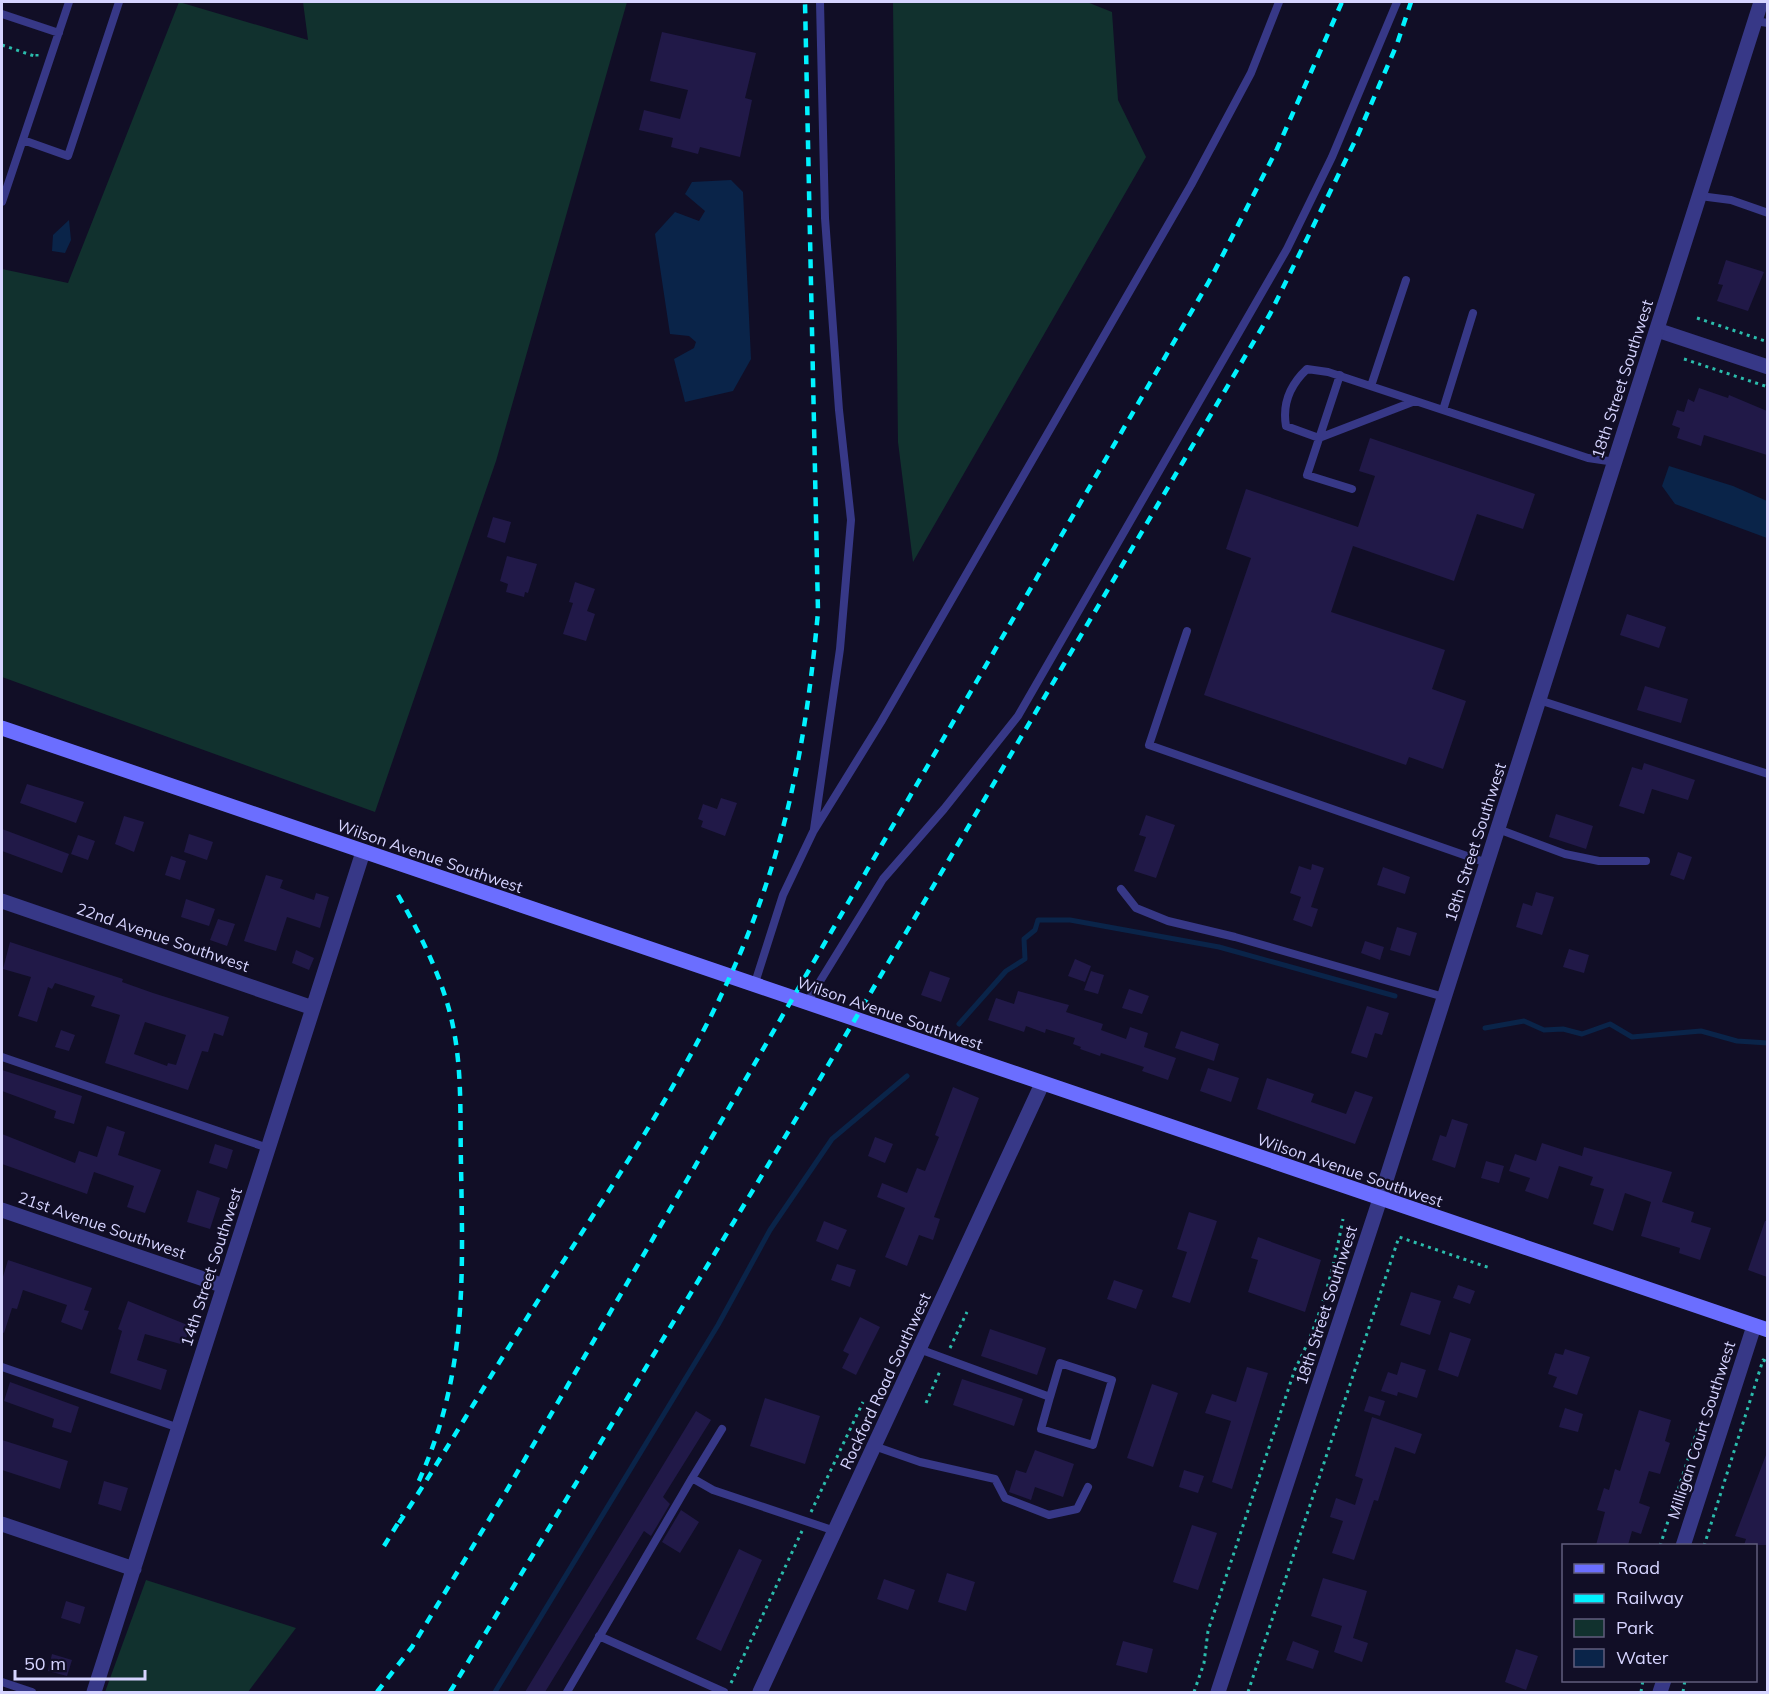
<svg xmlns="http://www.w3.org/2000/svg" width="1769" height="1694" viewBox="0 0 1769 1694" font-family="Mulish,sans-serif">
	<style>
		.green { fill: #11312e }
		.water { fill: #0a2449 }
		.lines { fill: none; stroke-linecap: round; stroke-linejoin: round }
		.stream { stroke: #0a2449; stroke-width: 5 }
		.building { fill: #211948; fill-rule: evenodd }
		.path { stroke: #2bbcac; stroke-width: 3; stroke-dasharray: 3 4.5; stroke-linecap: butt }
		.service { stroke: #373887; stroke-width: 8 }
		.minor { stroke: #373887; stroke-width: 15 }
		.tertiary { stroke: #373887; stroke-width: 15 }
		.secondary { stroke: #6b6eff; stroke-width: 15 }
		.rail { stroke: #00f2ff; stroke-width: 4.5; stroke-dasharray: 9 8; stroke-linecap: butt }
		.labels { text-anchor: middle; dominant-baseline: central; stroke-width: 4.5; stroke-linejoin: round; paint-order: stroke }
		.street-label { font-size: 16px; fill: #d6d4ff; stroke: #110e26 }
	</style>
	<rect width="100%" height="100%" fill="#110e26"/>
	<path class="green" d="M179,2l129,38 -5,-38h324l-131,459 -121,351 -373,-135v-408l66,14z
		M893,2h194l25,10 6,88 28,57 -233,405 -15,-120z
		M146,1580l150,48 -48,64h-143z"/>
	<path class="water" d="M731,180l12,12 8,167 -18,32 -48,11 -11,-43 20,-11 2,-6 -7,-6 -19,-2 -15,-100 20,-22 24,9 6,-10 -20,-17 7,-12z
		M69,220l2,20 -6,13 -13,-2 1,-16z
		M1669,466l64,20 34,15v37l-92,-34 -13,-18z"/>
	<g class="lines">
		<path class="stream" d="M959,1024l47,-53 19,-12 -1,-20 11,-9 3,-10h32l149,27 176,49
			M1485,1028l39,-7 20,9 19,-1 19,5 28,-10 22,13 69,-6 36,10 31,2
			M495,1692l223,-367 52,-95 62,-91 75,-63"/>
	</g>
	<path class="building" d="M662,32l94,21 -11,45 7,2 -12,57 -40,-10 -2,7 -27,-7 2,-9 -34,-8 5,-20 36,9 8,-29 -38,-9z
		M1726,260l38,12 -16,39 -31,-10 6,-16 -5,-1z
		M1699,388l29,10 1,-3 38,16v44l-63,-20 -3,11 -24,-8 3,-10 -8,-3 5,-15 7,2 4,-13 6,3z
		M1370,438l165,56 -12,35 -46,-15 -23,67 -101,-35 -22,66 114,38 -13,39 34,12 -23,68 -34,-12 -3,8 -202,-70 47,-137 -25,-9 20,-60 112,38 17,-51 -16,-5z
		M493,517l18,5 -6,21 -18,-6z
		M507,556l30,8 -9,29 -3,-1 -1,5 -18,-5 2,-8 -8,-3z
		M575,582l20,7 -8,22 8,3 -9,27 -23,-7 10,-31 -4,-1z
		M1627,614l39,13 -7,21 -39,-13z
		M1645,686l43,13 -7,24 -44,-13z
		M1644,763l51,17 -7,20 -36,-11 -8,25 -25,-8 13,-39 10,3z
		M27,784l57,18 -8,21 -56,-20z
		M721,798l16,5 -12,33 -24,-9 2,-6 -5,-2 5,-15 14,5z
		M1556,814l37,12 -7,23 -37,-12z
		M1146,815l29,10 -19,53 -22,-7 12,-34 -7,-2z
		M124,816l20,6 -10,30 -19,-8z
		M2,829l67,25 -7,19 -60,-22z
		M189,834l24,8 -6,18 -23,-8z
		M78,835l17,6 -7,19 -17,-6z
		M1678,852l14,5 -8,23 -14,-5z
		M171,856l15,5 -6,19 -15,-5z
		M1312,864l12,4 -13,39 7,2 -6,18 -19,-7 8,-23 -11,-4 9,-27 12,4z
		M1383,867l27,10 -5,17 -28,-9z
		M266,875l17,5 -3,8 8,3 26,9 2,-7 13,4 -9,31 -33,-11 -11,34 -32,-10z
		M1536,892l18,5 -12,38 -26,-8 7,-24 9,3z
		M186,899l29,10 -6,17 -28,-9z
		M218,919l17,5 -8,22 -17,-6z
		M1397,927l20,6 -7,23 -20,-6z
		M1365,941l19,6 -4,13 -19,-7z
		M10,942l113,37 -1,3 31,11 76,24 -6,19 -9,-3 -6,19 -6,-1 -14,39 -83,-27 15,-48 -29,-9 4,-10 -40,-13 -3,6 -4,-2 -11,35 -19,-6 13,-39 -28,-8zM145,1022l41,13 -10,30 -8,-2 -1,3 -33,-12z
		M1569,949l20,6 -5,18 -21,-6z
		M296,950l18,8 -5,12 -17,-7z
		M1075,959l16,7 -6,16 -17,-6z
		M930,971l20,7 -9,24 -20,-7z
		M1091,971l13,4 -6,19 -14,-4z
		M1129,989l20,7 -7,18 -20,-6z
		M1018,991l51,14 -3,7 37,12 -2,6 25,9 4,-12 18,6 -4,14 32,11 -8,22 -26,-9 2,-4 -43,-14 -1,3 -20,-7 1,-2 -8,-3 2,-6 -29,-9 -1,4 -19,-7 -2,6 -36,-12 8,-22 18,6z
		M1367,1006l22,7 -7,22 -7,-2 -8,25 -16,-5z
		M61,1030l14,5 -6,16 -14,-4z
		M1181,1031l38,13 -5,17 -39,-13z
		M1208,1068l31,10 -8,24 -31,-11z
		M2,1070l80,26 -8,28 -20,-6 2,-7 -54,-20z
		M1267,1078l47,16 -3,8 35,12 9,-23 18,6 -18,47 -98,-35z
		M953,1087l26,11 -45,119 6,2 -7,21 -14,-5 -12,31 -22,-9 20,-49 -28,-11 5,-14 25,10 10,-25 8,3 14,-34 -4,-2z
		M1452,1119l16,5 -13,44 -23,-8 8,-25 6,2z
		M107,1126l18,6 -7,23 43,15 -16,43 -18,-6 7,-21 -40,-14 -7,22 -85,-30v-30l73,29 4,-12 18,6z
		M875,1137l18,7 -8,19 -17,-7z
		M1542,1143l40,13 2,-9 88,25 -10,30 32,10 -3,10 20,6 -11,32 -21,-7 1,-5 -39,-12 10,-34 -26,-9 -12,38 -20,-7 11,-35 -14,-4 3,-8 -34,-11 -11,33 -23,-8 5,-13 -21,-7 6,-17 21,7z
		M215,1144l18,6 -6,19 -18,-6z
		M1486,1161l18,5 -5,17 -18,-5z
		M197,1190l23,8 -10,31 -23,-7z
		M1189,1212l28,9 -27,82 -18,-6 15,-45 -10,-3z
		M824,1221l23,9 -9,20 -22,-9z
		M1765,1221h2v56l-19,-7z
		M1258,1237l63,23 -16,52 -57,-20 10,-32 -7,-2z
		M8,1260l84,28 -8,22 5,1 -7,19 -21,-8 6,-17 -44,-15 -6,19 -5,-1 -8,25 -2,-1v-52z
		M837,1264l19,6 -6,17 -19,-7z
		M1114,1280l29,10 -7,19 -29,-10z
		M1458,1285l17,6 -5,13 -17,-6z
		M1411,1292l30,9 -11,34 -30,-10z
		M128,1301l62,25 -6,19 -39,-11 -8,26 30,10 -6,20 -51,-17 12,-42 -4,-2z
		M860,1317l20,10 -24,48 -14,-7 7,-14 -6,-3z
		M990,1329l56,19 -9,27 -56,-19z
		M1450,1332l21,7 -13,38 -20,-7z
		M1565,1349l25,8 -13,38 -24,-8 4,-10 -9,-3 7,-21 8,2z
		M1401,1362l25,8 -9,28 -19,-6 -1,4 -16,-5 7,-19 9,3z
		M1247,1367l21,6 -36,116 -20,-7 19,-61 -26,-8 7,-19 24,8z
		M962,1379l61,20 -9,27 -61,-21z
		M10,1382l69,25 -8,26 -19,-6 2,-8 -50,-18z
		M1152,1384l26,9 -25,74 -26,-9z
		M1369,1396l16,5 -5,15 -16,-5z
		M765,1398l55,18 -15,48 -55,-18z
		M1565,1408l18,6 -5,18 -19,-5z
		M1639,1410l32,10 -6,21 5,2 -10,31 -11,-3 -10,32 11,4 -9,27 -9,-3 -4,14h-32l9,-33 -8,-2 7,-22 5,2 6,-21 5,2z
		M696,1411l15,9 -48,77 7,7 -19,32 -7,-5 -99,161h-20z
		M1372,1417l50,17 -7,20 -20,-7 -17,54 -4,-1 -20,60 -22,-7 11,-32 -13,-4 6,-19 19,7 8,-26 -8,-3z
		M2,1440l66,21 -8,28 -58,-19z
		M1035,1450l39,14 -11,33 -28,-10 -4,13 -22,-8 7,-22 10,3z
		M1766,1455l1,90h-23l2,-6 -11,-3z
		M1184,1470l20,6 -6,17 -19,-6z
		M104,1481l24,7 -7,23 -23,-7z
		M681,1510l18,12 -19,31 -18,-11z
		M1192,1525l25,8 -19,57 -25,-8z
		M739,1549l23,11 -41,91 -25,-12z
		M947,1573l28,9 -9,29 -28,-9z
		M1323,1578l44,13 -14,47 15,5 -6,19 -28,-10 8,-26 -31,-10z
		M884,1579l31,11 -7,20 -31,-11z
		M66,1601l19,6 -5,17 -19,-6z
		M1123,1641l30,8 -6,24 -31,-8z
		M1293,1641l26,10 -6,18 -27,-9z
		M1516,1649l22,7 -12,34 -21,-8z
		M52,1654l20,6 -5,16 -19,-5z"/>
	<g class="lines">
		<path class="path" d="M2,45l35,12v-3
			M1697,318l71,24
			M1684,359l84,28
			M950,1348l17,-36
			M926,1403l14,-32
			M811,1512l52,-110
			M1660,1546l39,-121
			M1704,1546l59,-186 5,2
			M731,1683l71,-152
			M1194,1692l10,-29 4,-32 87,-262c25,-47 38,-98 48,-150
			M1248,1692l151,-455 91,31
			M1641,1692l2,-12
			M1683,1692l2,-12"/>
		<path class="service" d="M2,14l57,19
			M1755,21l13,2
			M23,140l45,16 51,-154
			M1700,196l31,4 37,13
			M2,202l67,-200
			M1340,375l-33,100 45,14
			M1371,386l35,-106
			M1415,401l-96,37 -33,-12c-4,-23 5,-42 21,-57l21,3 260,86 27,4
			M1443,410l30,-97
			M1187,631l-38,114 338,118
			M1539,700l229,74
			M814,829l26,-180 11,-129 -12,-110 -14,-192 -5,-216
			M1498,829l67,25 34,7h47
			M1121,889l15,19 32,13 67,16 209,60
			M754,986l29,-91 30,-63 68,-110 310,-537 60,-112 28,-71
			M806,1004l77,-125 61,-70 74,-93 269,-467 45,-92 65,-155
			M2,1057l266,91
			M919,1349l131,48 -9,32 52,16 19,-65 -52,-17 -10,34
			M2,1367l177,61
			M874,1446l46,16 75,17 10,19 44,17 28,-6 11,-22
			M692,1478l30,-49
			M599,1636l125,56
			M2,1682l30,10
			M567,1692l125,-214 21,12 122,41"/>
		<path class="minor" d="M1657,330l111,37
			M2,901l311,107
			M2,1210l222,76
			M2,1524l132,45
			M1683,1546l71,-220
			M94,1692l269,-840
			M1660,1692l4,-12"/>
		<path class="tertiary" d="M760,1692l282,-608
			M1218,1692l162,-493 381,-1197"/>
		<path class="secondary" d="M2,728l1766,602"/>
		<path class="rail" d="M398,895c25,44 49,92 57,142 7,42 5,86 6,128 2,116 6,212 -44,320
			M399,1523c55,-84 105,-171 160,-255 66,-102 136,-207 183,-319 47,-113 65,-217 76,-337l-13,-610
			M384,1546l19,-31
			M377,1692l35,-45 95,-157 704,-1212 66,-129 65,-147
			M450,1692l364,-603 456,-775 87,-177 40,-93 14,-42"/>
	</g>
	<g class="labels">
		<g class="street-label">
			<text transform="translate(1622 379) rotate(-72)">18th Street Southwest</text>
			<text transform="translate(1475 842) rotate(-72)">18th Street Southwest</text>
			<text transform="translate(430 856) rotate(19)">Wilson Avenue Southwest</text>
			<text transform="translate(163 937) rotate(19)">22nd Avenue Southwest</text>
			<text transform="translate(890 1013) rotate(19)">Wilson Avenue Southwest</text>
			<text transform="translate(1350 1170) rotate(19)">Wilson Avenue Southwest</text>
			<text transform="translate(102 1225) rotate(19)">21st Avenue Southwest</text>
			<text transform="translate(211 1267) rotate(-72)">14th Street Southwest</text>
			<text transform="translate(1326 1305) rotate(-72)">18th Street Southwest</text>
			<text transform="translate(885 1381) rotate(-65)">Rockford Road Southwest</text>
			<text transform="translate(1701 1430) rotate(-72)">Milligan Court Southwest</text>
		</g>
	</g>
	<rect width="1769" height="1694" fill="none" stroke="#d6d4ff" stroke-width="6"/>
	<rect x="1562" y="1544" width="195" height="138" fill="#110e26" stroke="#605d7d" stroke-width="1.5"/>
	<rect x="1574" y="1564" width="30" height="9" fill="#6b6eff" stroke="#605d7d" stroke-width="1.5"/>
	<text x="1616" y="1574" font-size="18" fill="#d6d4ff">Road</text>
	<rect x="1574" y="1594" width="30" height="9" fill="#00f2ff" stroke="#605d7d" stroke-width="1.5"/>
	<text x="1616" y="1604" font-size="18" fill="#d6d4ff">Railway</text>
	<rect x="1574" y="1619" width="30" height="18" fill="#11312e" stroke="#605d7d" stroke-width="1.5"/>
	<text x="1616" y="1634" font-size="18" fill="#d6d4ff">Park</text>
	<rect x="1574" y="1649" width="30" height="18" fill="#0a2449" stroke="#605d7d" stroke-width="1.5"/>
	<text x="1616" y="1664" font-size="18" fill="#d6d4ff">Water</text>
	<path d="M15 1670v9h130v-9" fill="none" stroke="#d6d4ff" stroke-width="3"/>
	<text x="24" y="1670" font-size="18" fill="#d6d4ff" stroke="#110e26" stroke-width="4.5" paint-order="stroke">50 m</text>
</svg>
